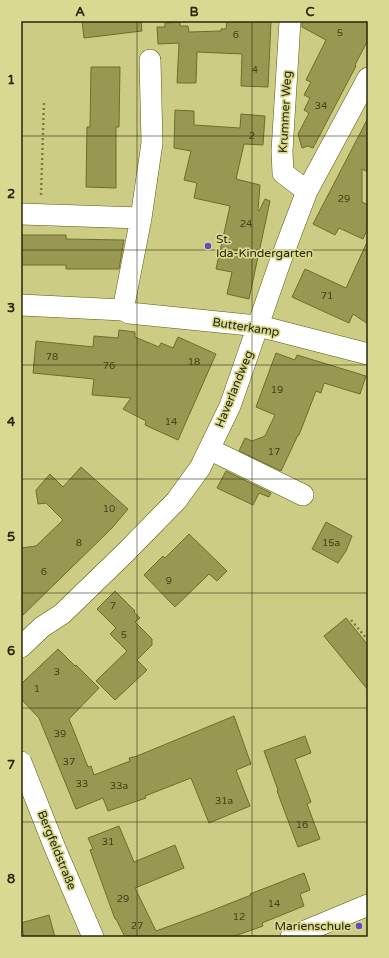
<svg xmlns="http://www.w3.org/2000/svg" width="389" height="958" viewBox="0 0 389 958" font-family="'Varela Round',sans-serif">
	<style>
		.building { fill: #989852; stroke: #6f6e27 }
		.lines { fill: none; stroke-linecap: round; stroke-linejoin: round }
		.minor-casing { stroke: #5a590c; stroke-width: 22 }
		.path { stroke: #7b7b48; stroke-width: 2.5; stroke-dasharray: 2 3; stroke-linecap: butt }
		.minor { stroke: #fff; stroke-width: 21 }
		.grid { fill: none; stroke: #272609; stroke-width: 1; stroke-opacity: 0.55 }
		.poi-dot { fill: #6449c2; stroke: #d9d992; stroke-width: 1.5 }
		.labels { text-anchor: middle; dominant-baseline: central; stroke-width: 3.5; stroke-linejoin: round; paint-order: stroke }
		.number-label { font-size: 10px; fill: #43421b }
		.street-label { font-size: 12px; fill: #272609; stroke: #d9d992 }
		.poi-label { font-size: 12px; fill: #272609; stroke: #d9d992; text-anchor: start }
		.neatline { fill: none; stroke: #272609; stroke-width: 1.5 }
		.grid-label { font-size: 13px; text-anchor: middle; font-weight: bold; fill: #272609 }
	</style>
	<rect width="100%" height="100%" fill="#cccc85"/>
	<path class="building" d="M82,21h59l1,10 -58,7z
		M227,21h44l-3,66 -27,-1 1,-32 -45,-2 -1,31h-19l2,-40 -21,1 -1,-17h8v-4l15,-1v4h8l1,6 32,-1v-2h5z
		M302,21h66v19l-13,25 1,1 -43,82 -5,-2 -6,2 -4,-14 11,-21 -5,-3 6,-12 -6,-3 7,-13 -5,-2 20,-40 -24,-13z
		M91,67h29l-1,60h-3v61l-30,-1 1,-60h3z
		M175,110l19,1v14l46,3 1,-14 24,2 -2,29 -19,-1 -8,35 24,6 -2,25 1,1 6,-12 5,2 -21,98 -22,-5 5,-22 -16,-3 14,-63 -36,-8 3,-15 -13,-3 7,-29 -17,-3z
		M368,118v54l-6,-3v33l6,3v23l-5,11 -24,-11 -4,7 -22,-11z
		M21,235h45v4l58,1 -5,29h-53v-4h-45z
		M368,240v84l-15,-10 -4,9 -57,-26 13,-28 41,19z
		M119,330l16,2v5l24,10 2,-4 12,5 5,-11 38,17 -38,86 -33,-15 1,-4 -23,-12 8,-11 -39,-3 2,-16 -61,-6 3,-32 57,6 1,-11 24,2z
		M276,353l19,7 2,-5 69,21 -6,18 -36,-11 -3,10 -5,-2 -17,44h-1l-17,36 -42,-20 6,-13 7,3 13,-5 10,-21 -19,-8z
		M81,467l47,42 -16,19 -91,89v-69l15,-2 27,-26 -17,-17 -8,1 -2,-14 14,-16 13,13z
		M226,471l45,22 -2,4 -10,-4 -6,12 -36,-17z
		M326,522l26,14 -6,15 -8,12 -26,-14z
		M189,534l38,37 -10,10 -8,-7 -34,33 -31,-32 19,-19 2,2z
		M115,591l20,20 -1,1 6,6 -5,4 17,17v6l-15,15 10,10 -32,30 -19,-19 31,-30 -17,-17 6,-6 -19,-19z
		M346,618l22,27v45l-44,-54z
		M58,649l17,17 1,-1 23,23 -30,31 19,48 3,-1 3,9 36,-14 -1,-3 8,-2 97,-40 17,48 -15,6 14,36 -41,17 -18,-45 -46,18 1,2 -38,13 -5,-13 -27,11 -37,-91 -18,-19v-15z
		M305,736l6,17 -16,6 16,43 -4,2 13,35 -22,8 -21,-56 1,-1 -14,-39z
		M119,826l15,36 41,-17 9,23 -49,20 21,43 52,-19 43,-17 -1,-1 54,-21 6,17 -10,4 4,12 -42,17 1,3 -31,11h-107l-9,-18h-1l-25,-69 3,-1 -5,-11z
		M49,915l6,22h-31l-3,-14z"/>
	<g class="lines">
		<g class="minor-casing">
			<path id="minor" d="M290,21l-8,130 1,22 24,18
				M21,214l120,4 -18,92
				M141,218l11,-75 -2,-83
				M21,305l102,5 6,3 130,13 109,28
				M209,449l94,46
				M21,647l21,-20 20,-13 63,-61 51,-52 24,-33 30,-62 50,-144 27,-71 61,-113
				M21,762l34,86 38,89
				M291,937l77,-32"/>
		</g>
		<path class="path" d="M41,195l3,-93
			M351,620l17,20"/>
		<use href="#minor" class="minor"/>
	</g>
	<path class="grid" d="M137,21v916M252,21v916M21,136h347M21,250h347M21,365h347M21,479h347M21,593h347M21,708h347M21,822h347"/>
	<g class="poi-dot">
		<circle cx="208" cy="246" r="4"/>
		<circle cx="359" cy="926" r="4"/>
	</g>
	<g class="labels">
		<g class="number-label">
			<text x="340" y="33">5</text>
			<text x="236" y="35">6</text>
			<text x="255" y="70">4</text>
			<text x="321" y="106">34</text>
			<text x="252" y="136">2</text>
			<text x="344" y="199">29</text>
			<text x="246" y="224">24</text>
			<text x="327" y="296">71</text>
			<text x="52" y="357">78</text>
			<text x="194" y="362">18</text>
			<text x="109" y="366">76</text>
			<text x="277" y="390">19</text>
			<text x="171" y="422">14</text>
			<text x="274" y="452">17</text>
			<text x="109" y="509">10</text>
			<text x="79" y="543">8</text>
			<text x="331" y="543">15a</text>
			<text x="44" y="572">6</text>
			<text x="169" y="581">9</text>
			<text x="113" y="606">7</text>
			<text x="124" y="635">5</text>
			<text x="57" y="672">3</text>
			<text x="37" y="689">1</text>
			<text x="60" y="734">39</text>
			<text x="69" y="762">37</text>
			<text x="82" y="784">33</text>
			<text x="119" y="786">33a</text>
			<text x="224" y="801">31a</text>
			<text x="302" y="825">16</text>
			<text x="108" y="842">31</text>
			<text x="123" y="899">29</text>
			<text x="274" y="904">14</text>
			<text x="239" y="917">12</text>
			<text x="137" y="926">27</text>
		</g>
		<g class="street-label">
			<text transform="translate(285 112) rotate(-87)">Krummer Weg</text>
			<text transform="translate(246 327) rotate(9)">Butterkamp</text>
			<text transform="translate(234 389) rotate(-68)">Haverlandweg</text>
			<text transform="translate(57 850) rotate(68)">Bergfeldstraße</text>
		</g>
		<g class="poi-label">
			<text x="216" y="239">St.<tspan x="216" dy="14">Ida-Kindergarten</tspan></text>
			<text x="351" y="926" text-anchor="end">Marienschule</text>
		</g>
	</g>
	<rect width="389" height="958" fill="none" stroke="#d9d992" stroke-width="44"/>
	<rect x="22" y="22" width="345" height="914" class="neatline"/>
	<g class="grid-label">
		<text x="80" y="16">A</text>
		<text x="194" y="16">B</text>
		<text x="310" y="16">C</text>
		<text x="11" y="84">1</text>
		<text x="11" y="198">2</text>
		<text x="11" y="312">3</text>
		<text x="11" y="426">4</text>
		<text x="11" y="541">5</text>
		<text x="11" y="655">6</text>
		<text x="11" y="769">7</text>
		<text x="11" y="883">8</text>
	</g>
</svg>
